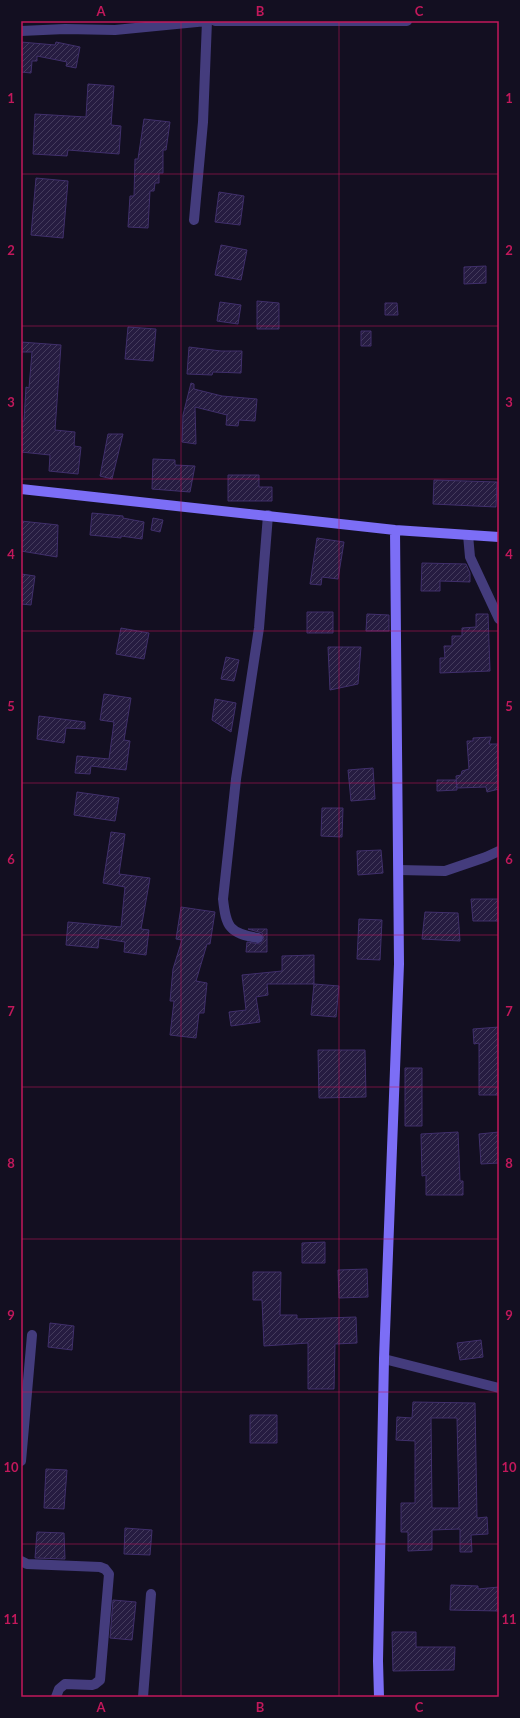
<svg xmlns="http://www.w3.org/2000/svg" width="520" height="1718" viewBox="0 0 520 1718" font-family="Lato,sans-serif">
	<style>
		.building { fill: url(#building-hatch); stroke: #402f6b; fill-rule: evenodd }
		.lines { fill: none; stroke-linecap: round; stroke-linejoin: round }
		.street { stroke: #443c7d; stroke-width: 10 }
		.secondary { stroke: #7c6ef6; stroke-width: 10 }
		.grid { fill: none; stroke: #c2185b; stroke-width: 1; stroke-opacity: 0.55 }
		.neatline { fill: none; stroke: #c2185b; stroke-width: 1.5 }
		.grid-label { font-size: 13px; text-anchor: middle; font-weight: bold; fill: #c2185b }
	</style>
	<defs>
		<pattern id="building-hatch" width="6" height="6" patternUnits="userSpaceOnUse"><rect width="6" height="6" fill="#261c41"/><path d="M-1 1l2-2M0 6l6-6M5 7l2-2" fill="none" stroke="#453c5d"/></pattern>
	</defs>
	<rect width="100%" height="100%" fill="#130f21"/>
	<path class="building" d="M21,42l34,3 1,-3 24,5 -4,21 -10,-2 1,-4 -30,-6v5h-5l-1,12 -10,-1z
		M88,84l26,2 -3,39 10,1 -2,28 -51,-4 -1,6 -34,-2 2,-40 51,3z
		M144,119l26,3 -4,28h-3v23h-4v10h-4l-1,8h-4l-2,37 -20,-1 2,-31h4l1,-37h3z
		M36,178l32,3 -5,57 -32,-3z
		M219,192l25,4 -4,29 -25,-3z
		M221,245l26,5 -6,30 -26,-5z
		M486,266v17l-22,1v-17z
		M257,301l22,2v26h-22z
		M220,302l21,3 -3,19 -21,-3z
		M385,303h12l1,12h-13z
		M128,327l28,2 -3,32 -28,-2z
		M361,331h10v15h-10z
		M21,342l40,3 -6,85 20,2 -1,14 7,1 -3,27 -29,-3 1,-16 -29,-3v-31h3l2,-34 3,1 3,-36h-11z
		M189,347l32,4h21l-1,22 -28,-1 -1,3 -25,-1z
		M191,383l3,1v5l28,7 35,3 -2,22 -16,-1 -1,6 -12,-1 1,-10 -32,-8 1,37 -14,-2 1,-27z
		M108,434h15l-11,45 -12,-3z
		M153,459l22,1v5l20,1 -5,26 -38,-3z
		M228,475h31v12h13v14h-44z
		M434,480l63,2 -1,25 -63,-3z
		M92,513l31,3v2l21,4 -2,17 -21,-3v2l-31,-3z
		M153,518l10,2 -3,12 -9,-2z
		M21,521l37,4 -1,32 -36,-6z
		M317,538l27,4 -6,37 -16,-2 -1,8 -11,-1z
		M422,563l44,1 4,9v9l-30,-1v10h-19z
		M21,574l14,2 -4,29 -10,-1z
		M307,612h26v21h-26z
		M367,614l22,1v16h-23z
		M476,614h12l2,57 -50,2v-15h5l-1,-12h8v-10h10v-8l14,-1z
		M121,628l28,5 -5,26 -28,-5z
		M328,647h33l-3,37 -28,6z
		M226,657l13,3 -5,21 -13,-2z
		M104,694l27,4 -7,42 6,1 -4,29 -35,-4 -1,8 -15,-1 2,-17 32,3 5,-37 -14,-2z
		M215,699l21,4 -5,29 -19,-12z
		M39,716l46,6v7l-19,-1 -2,15 -27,-4z
		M491,737l-2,7h10v45l-12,3 -1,-5 -29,1 -1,-12 5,-1 1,-4 7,-2 -2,-28h6v-3z
		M373,768l2,31 -24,2 -3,-31z
		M437,780h19l1,10 -20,1z
		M77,792l42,6 -4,23 -41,-6z
		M322,808h21l-1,29 -21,-1z
		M111,832l14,2 -6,40 31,4 -9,51 8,1 -3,25 -22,-3 1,-10 -26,-4 -1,10 -32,-3 2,-23 53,5 4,-40 -22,-4z
		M381,850l2,23 -25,2 -1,-24z
		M471,899h28v22h-26z
		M181,907l34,5 -5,32h-3l-11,37 11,2 -3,30h-5l-3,25 -26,-3 4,-34h-4l3,-32 9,-29 -6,-1z
		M425,912l33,1 2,28 -38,-2z
		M359,919l23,1 -2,40 -23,-1z
		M248,929h19v23h-21l1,-10 13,2 4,-5 -2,-6z
		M314,955v29h-47l1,11 -12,2 4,25 -29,4 -2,-14 17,-2 -4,-35 40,-4v-15z
		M314,984l25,2 -3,31 -25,-2z
		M499,1027v68h-20v-52l-5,1 -1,-15z
		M318,1050h47l1,47 -47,1z
		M405,1068h17v58h-17z
		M458,1132l2,49h3v14h-37v-20l-4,1 -1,-42z
		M499,1132v31l-18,1 -2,-30z
		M325,1242v21h-23v-20z
		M367,1269l1,28 -29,1 -1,-28z
		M253,1272h28l-1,43h17v4l59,-2 1,26 -22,1 -1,45h-26v-46l-44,3 -2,-46h-9z
		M50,1323l24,3 -2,24 -24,-3z
		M481,1340l2,17 -23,3 -3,-17z
		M413,1402l62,1 2,115 10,-1 1,17 -17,1 1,17h-12v-23l-28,1v20l-24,1v-19h-7v-29h14v-62l-19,-1 1,-23 15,1zM431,1418h26l2,90h-27z
		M250,1415h27v28h-27z
		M46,1469l21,1 -3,39 -20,-1z
		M125,1528l27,2 -2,25 -26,-1z
		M37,1532l27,1 1,26 -30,-1z
		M451,1585l27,1v3l21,-2v24l-49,-1z
		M113,1600l23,2 -4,38 -22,-2z
		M392,1632h24v15h39l-1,23 -61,1z"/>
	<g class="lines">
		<path class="street" d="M215,21h192
			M21,31l44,-2 50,1 92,-9
			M194,220l9,-98 4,-101
			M468,535l2,22 29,62
			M399,870l46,1 41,-14 13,-6
			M258,938c-29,-5 -32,-11 -35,-39l13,-120 23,-151 9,-113
			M384,1359l115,29
			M21,1461l11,-126
			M21,1561l6,3 73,3 5,2 4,5 -9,106 -5,4 -3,1 -27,-1 -6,5 -3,8
			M143,1697l8,-103"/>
		<path class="secondary" d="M21,489l374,41 104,7
			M379,1697l-1,-36 6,-302 15,-395 -4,-434"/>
	</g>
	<path class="grid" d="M181,21v1676M339,21v1676M21,174h478M21,326h478M21,479h478M21,631h478M21,783h478M21,935h478M21,1087h478M21,1239h478M21,1392h478M21,1544h478"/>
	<rect width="520" height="1718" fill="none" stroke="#130f21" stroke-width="44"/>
	<rect x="22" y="22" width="476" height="1674" class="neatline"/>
	<g class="grid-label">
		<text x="101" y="16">A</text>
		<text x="260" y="16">B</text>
		<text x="419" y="16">C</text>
		<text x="11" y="103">1</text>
		<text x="509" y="103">1</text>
		<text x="11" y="255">2</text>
		<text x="509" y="255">2</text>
		<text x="11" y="407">3</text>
		<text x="509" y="407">3</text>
		<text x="11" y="559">4</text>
		<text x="509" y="559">4</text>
		<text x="11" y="711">5</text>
		<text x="509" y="711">5</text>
		<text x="11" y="864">6</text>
		<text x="509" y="864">6</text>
		<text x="11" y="1016">7</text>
		<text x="509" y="1016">7</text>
		<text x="11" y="1168">8</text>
		<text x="509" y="1168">8</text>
		<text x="11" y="1320">9</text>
		<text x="509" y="1320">9</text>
		<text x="11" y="1472">10</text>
		<text x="509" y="1472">10</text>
		<text x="11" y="1624">11</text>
		<text x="509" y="1624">11</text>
		<text x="101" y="1712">A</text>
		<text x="260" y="1712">B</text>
		<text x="419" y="1712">C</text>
	</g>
</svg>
